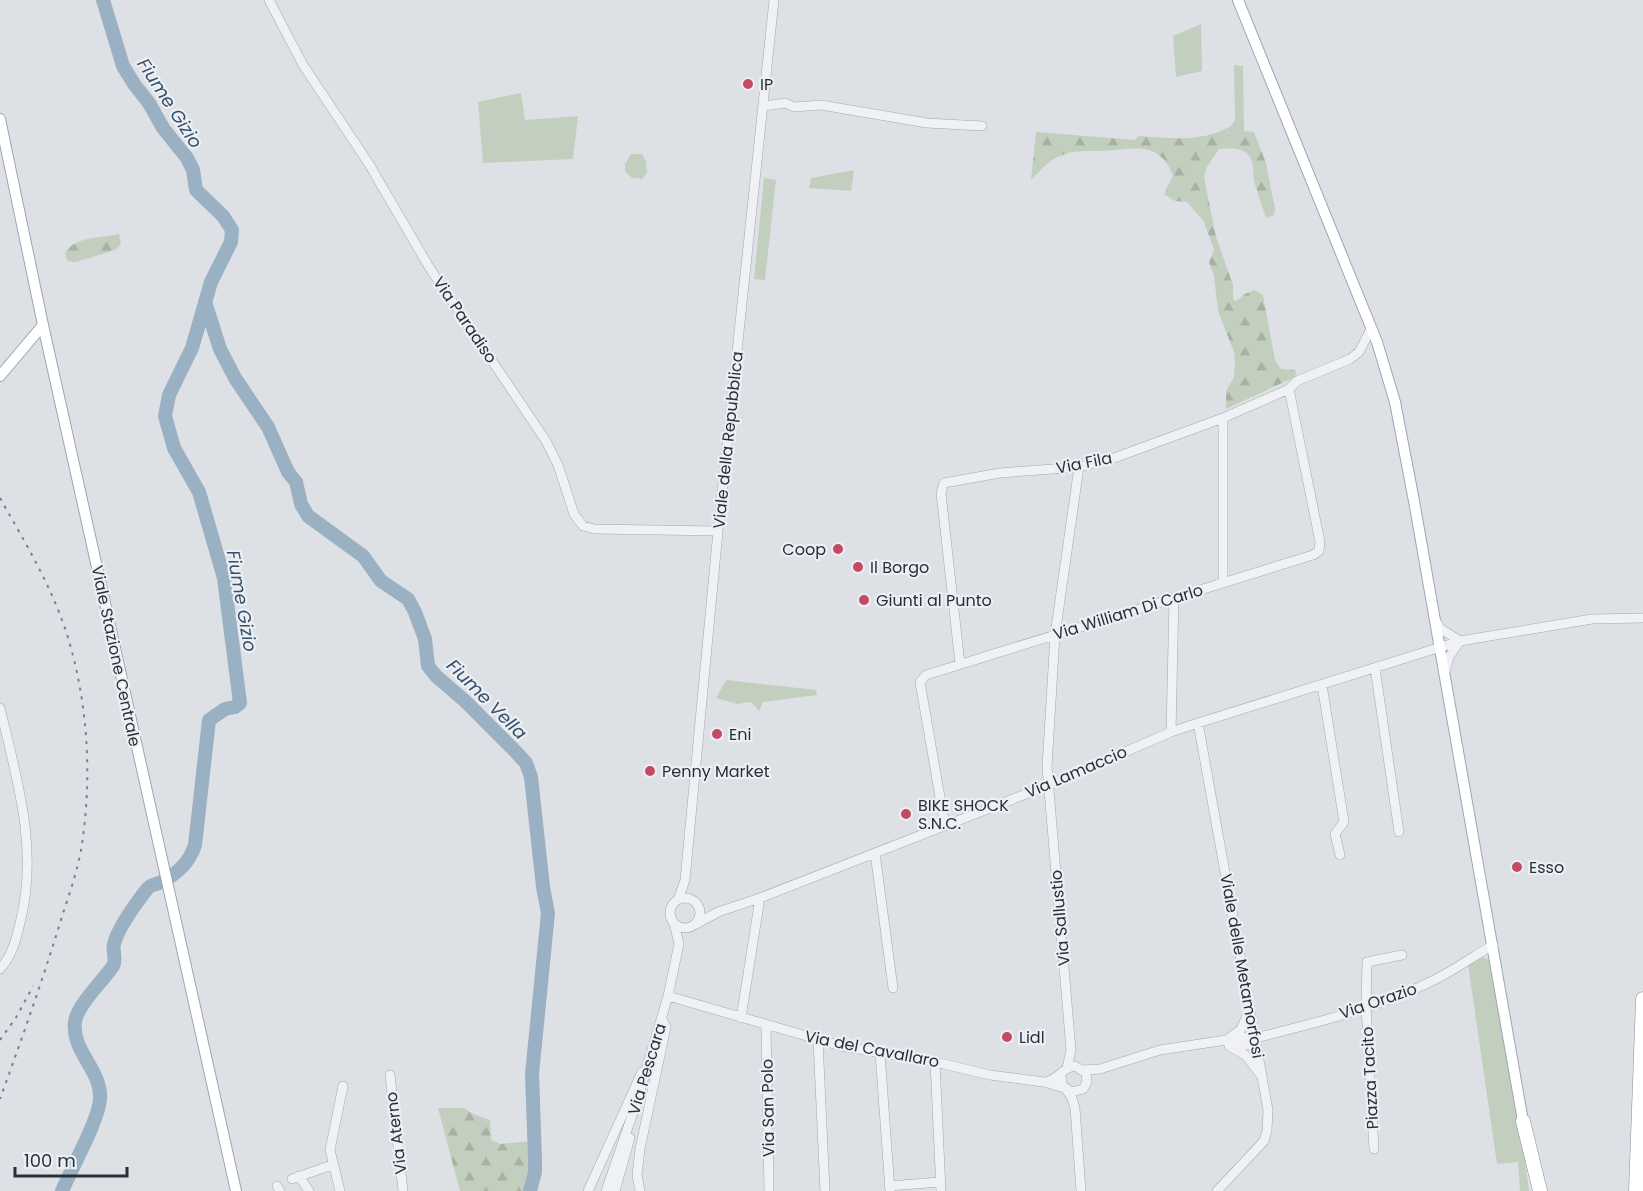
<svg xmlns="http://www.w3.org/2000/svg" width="1643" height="1191" viewBox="0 0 1643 1191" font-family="Poppins,sans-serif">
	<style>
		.grass { fill: #c3cfbe }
		.forest { fill: url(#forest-firs) }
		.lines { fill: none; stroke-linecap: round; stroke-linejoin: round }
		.river { stroke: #9ab0c3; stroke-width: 14 }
		.minor-casing { stroke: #a3a8ae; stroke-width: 10 }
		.major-casing { stroke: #9da6b0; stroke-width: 12 }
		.highway-casing { stroke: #858f9b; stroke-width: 15 }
		.minor { stroke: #eff1f4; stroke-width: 9 }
		.major { stroke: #fff; stroke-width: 10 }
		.highway { stroke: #fff; stroke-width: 14 }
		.rail { stroke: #77818d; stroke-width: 2; stroke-dasharray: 3 6; stroke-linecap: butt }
		.poi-dot { fill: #c24a63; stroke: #eceff3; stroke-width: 2 }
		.labels { text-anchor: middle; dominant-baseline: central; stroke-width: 4.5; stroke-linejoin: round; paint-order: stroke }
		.poi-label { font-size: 16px; fill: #27303a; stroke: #eceff3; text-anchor: start }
		.street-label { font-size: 16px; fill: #27303a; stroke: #eceff3 }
		.water-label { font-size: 18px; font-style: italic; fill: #35506b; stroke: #eceff3 }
	</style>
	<defs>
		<pattern id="forest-firs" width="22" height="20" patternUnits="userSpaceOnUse" patternTransform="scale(1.5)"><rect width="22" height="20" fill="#c3cfbe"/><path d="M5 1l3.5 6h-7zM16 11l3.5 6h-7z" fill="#a8b2a4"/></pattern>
	</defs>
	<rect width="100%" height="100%" fill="#dde1e5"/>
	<path class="grass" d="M1201,24l1,47 -26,6 -3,-41z
		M1234,65l9,1 1,65 -7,4 -14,-5 8,-4 4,-6z
		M521,93l4,27 53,-4 -5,43 -90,4 -5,-61z
		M631,154h11l4,7 1,12 -5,6 -10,-1 -7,-7v-7z
		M854,170l-3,21 -42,-3 2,-10z
		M764,178l12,2 -11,100 -11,-1z
		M726,680l90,10 1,5 -54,7 -4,9 -8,-9 -14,2 -21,-6z
		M1480,956l11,5 33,193 5,37h-9l-2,-29 -21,2 -29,-200z"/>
	<path class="forest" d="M1223,130l13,5 8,-4 10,1 12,31 9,46 -1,6 -8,3c-4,-12 -8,-24 -12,-37 -1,-7 0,-13 -2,-19 -3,-15 -22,-14 -33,-13l-12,18 -3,10 12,60 17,48v14l3,2 9,-7 10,-4 8,5 12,65 6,9 14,1 1,3 -1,4 -69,32v-18l8,-14 1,-16 -1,-9 -16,-41 -4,-35 -5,-14 5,-12 -10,-28 -10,-12 -7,-8 -12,-1 -11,-7 9,-18c-14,-38 -42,-26 -72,-25 -13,0 -28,-1 -41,5 -11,4 -21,16 -29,24l5,-48 99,8 4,-4c27,2 58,6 84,-6z
		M119,234l2,10 -6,6 -39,12c-8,0 -10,-1 -11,-9 10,-17 37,-15 54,-19z
		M438,1108h26l9,6 17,6 1,20 9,4 31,-3v28l-4,22h-67z"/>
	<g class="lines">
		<path class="river" d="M205,302l15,47 15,29 33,49 20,45 8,10 5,22 7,12 55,40 18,25 27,18 7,13 10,27 3,27 8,10 29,25 50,50 11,12 5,14 12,110 5,26 -16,161 3,85v13l-5,19
			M62,1191c9,-22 37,-71 38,-92 2,-29 -29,-48 -25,-77 2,-17 28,-41 38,-56 4,-7 -1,-15 1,-22 4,-16 23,-42 33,-55 3,-4 7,-4 12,-6 17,-8 30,-19 36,-38l14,-125 16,-11 10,-2 5,-4 -16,-125 -25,-86 -25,-44 -9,-32 4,-21 23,-47 19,-66 20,-40 1,-12 -9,-14 -27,-26 -3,-20 -6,-12 -24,-30 -14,-25 -15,-19 -11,-18 -20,-66"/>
		<g class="minor-casing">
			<path id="minor" d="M269,0l34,65 66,99 60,103 117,174 12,24 16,49 9,12 11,3 124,2
				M764,106l21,-3 9,4 27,-2 106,18 55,3
				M1223,418v165
				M1435,620l6,9 19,12
				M960,664l-19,-171 3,-10 56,-10 79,-6 35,-9 109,-40 66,-29 8,-8 53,-22 9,-7 12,-23
				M1375,668l24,164
				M1445,671l4,-14 11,-16
				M1322,685l22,137 -9,12 5,21
				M0,708c17,71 39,142 20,215 -4,17 -8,33 -20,46
				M1198,723l70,387 -1,21 -3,10 -47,50
				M1171,732l3,-134
				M945,826l-25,-144 6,-7 387,-120 6,-4 1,-9 -31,-153
				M875,853l18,135
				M670 913a15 15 0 1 1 30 0a15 15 0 1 1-30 0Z
				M678,900l7,-20 33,-349 56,-531
				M696,924l22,-12 42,-14 289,-113 122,-53 27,-9 262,-82 132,-22 51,-1
				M668,996l173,50 94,16 55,13 54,7 20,6
				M741,1018l19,-120
				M766,1025l3,166
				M1229,1038l12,-9 8,-17
				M818,1040l7,151
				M1229,1046l16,9 15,19
				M1231,1046l18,-1 6,-7
				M880,1053l10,138
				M935,1062l6,129
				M1067,1068l4,-18 -24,-283 8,-132 24,-168
				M1083,1070l17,-1 60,-19 86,-13 9,1c57,-14 122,-30 175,-56 22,-10 42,-25 63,-37
				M390,1075l13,116
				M1046,1082c13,-3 17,-15 29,-16l11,7 1,9 -4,7 -12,3 -9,-7 -1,-10
				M1067,1091l5,7 3,10 6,83
				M1374,1149l-8,-143 1,-44 35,-7
				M299,1176l10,15
				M292,1179l40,-14
				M277,1186l3,5
				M889,1186l51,-4
				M340,1191l-10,-41 13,-64
				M588,1191l54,-119
				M606,1191l30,-87 32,-108 11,-52 -5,-21
				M615,1191l15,-53
				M640,1191l-3,-16 3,-26 26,-122 -4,-8"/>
		</g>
		<g class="major-casing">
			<path id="major" d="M1238,0l139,342 18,60 19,99 109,620
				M0,119l43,206 193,866
				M0,376l43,-51"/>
		</g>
		<g class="highway-casing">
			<path id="highway" d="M1523,1121l17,70
				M1636,1191l7,-192"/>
		</g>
		<use href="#minor" class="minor"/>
		<use href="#major" class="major"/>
		<use href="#highway" class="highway"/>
		<path class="rail" d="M0,498c26,46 54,92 69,143 19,65 23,136 13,203 -4,27 -14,53 -22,79 -18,59 -39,118 -60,176
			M0,1040l17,-24 16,-30"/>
	</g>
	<g class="poi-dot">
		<circle cx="748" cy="84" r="6"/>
		<circle cx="838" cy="549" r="6"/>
		<circle cx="858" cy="567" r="6"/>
		<circle cx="864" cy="600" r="6"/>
		<circle cx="717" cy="734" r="6"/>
		<circle cx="650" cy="771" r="6"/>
		<circle cx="906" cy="814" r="6"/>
		<circle cx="1517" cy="867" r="6"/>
		<circle cx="1007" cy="1037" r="6"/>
	</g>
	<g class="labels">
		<g class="poi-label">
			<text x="760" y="84">IP</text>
			<text x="826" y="549" text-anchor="end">Coop</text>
			<text x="870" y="567">Il Borgo</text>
			<text x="876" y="600">Giunti al Punto</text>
			<text x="729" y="734">Eni</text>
			<text x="662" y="771">Penny Market</text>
			<text x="918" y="805">BIKE SHOCK<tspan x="918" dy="18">S.N.C.</tspan></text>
			<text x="1529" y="867">Esso</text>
			<text x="1019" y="1037">Lidl</text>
		</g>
		<g class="street-label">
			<text transform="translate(465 320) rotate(56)">Via Paradiso</text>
			<text transform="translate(728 440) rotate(-84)">Viale della Repubblica</text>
			<text transform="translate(1084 463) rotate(-11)">Via Fila</text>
			<text transform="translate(1128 612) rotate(-17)">Via William Di Carlo</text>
			<text transform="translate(116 656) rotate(78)">Viale Stazione Centrale</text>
			<text transform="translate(1076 772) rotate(-23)">Via Lamaccio</text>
			<text transform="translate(1060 918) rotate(-95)">Via Sallustio</text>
			<text transform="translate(1242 966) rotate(80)">Viale delle Metamorfosi</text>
			<text transform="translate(1378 1001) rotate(-19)">Via Orazio</text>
			<text transform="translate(872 1049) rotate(11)">Via del Cavallaro</text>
			<text transform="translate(647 1069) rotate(-73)">Via Pescara</text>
			<text transform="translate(1370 1078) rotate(-93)">Piazza Tacito</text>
			<text transform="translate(768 1108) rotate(-91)">Via San Polo</text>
			<text transform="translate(396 1133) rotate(-97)">Via Aterno</text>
		</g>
		<g class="water-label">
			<text transform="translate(170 103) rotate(57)">Fiume Gizio</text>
			<text transform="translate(242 601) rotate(80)">Fiume Gizio</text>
			<text transform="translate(487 699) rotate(45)">Fiume Vella</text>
		</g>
	</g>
	<path d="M15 1167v9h112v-9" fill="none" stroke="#27303a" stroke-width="3"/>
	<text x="24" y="1167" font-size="18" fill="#27303a" stroke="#eceff3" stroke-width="4.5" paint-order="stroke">100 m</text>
</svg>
